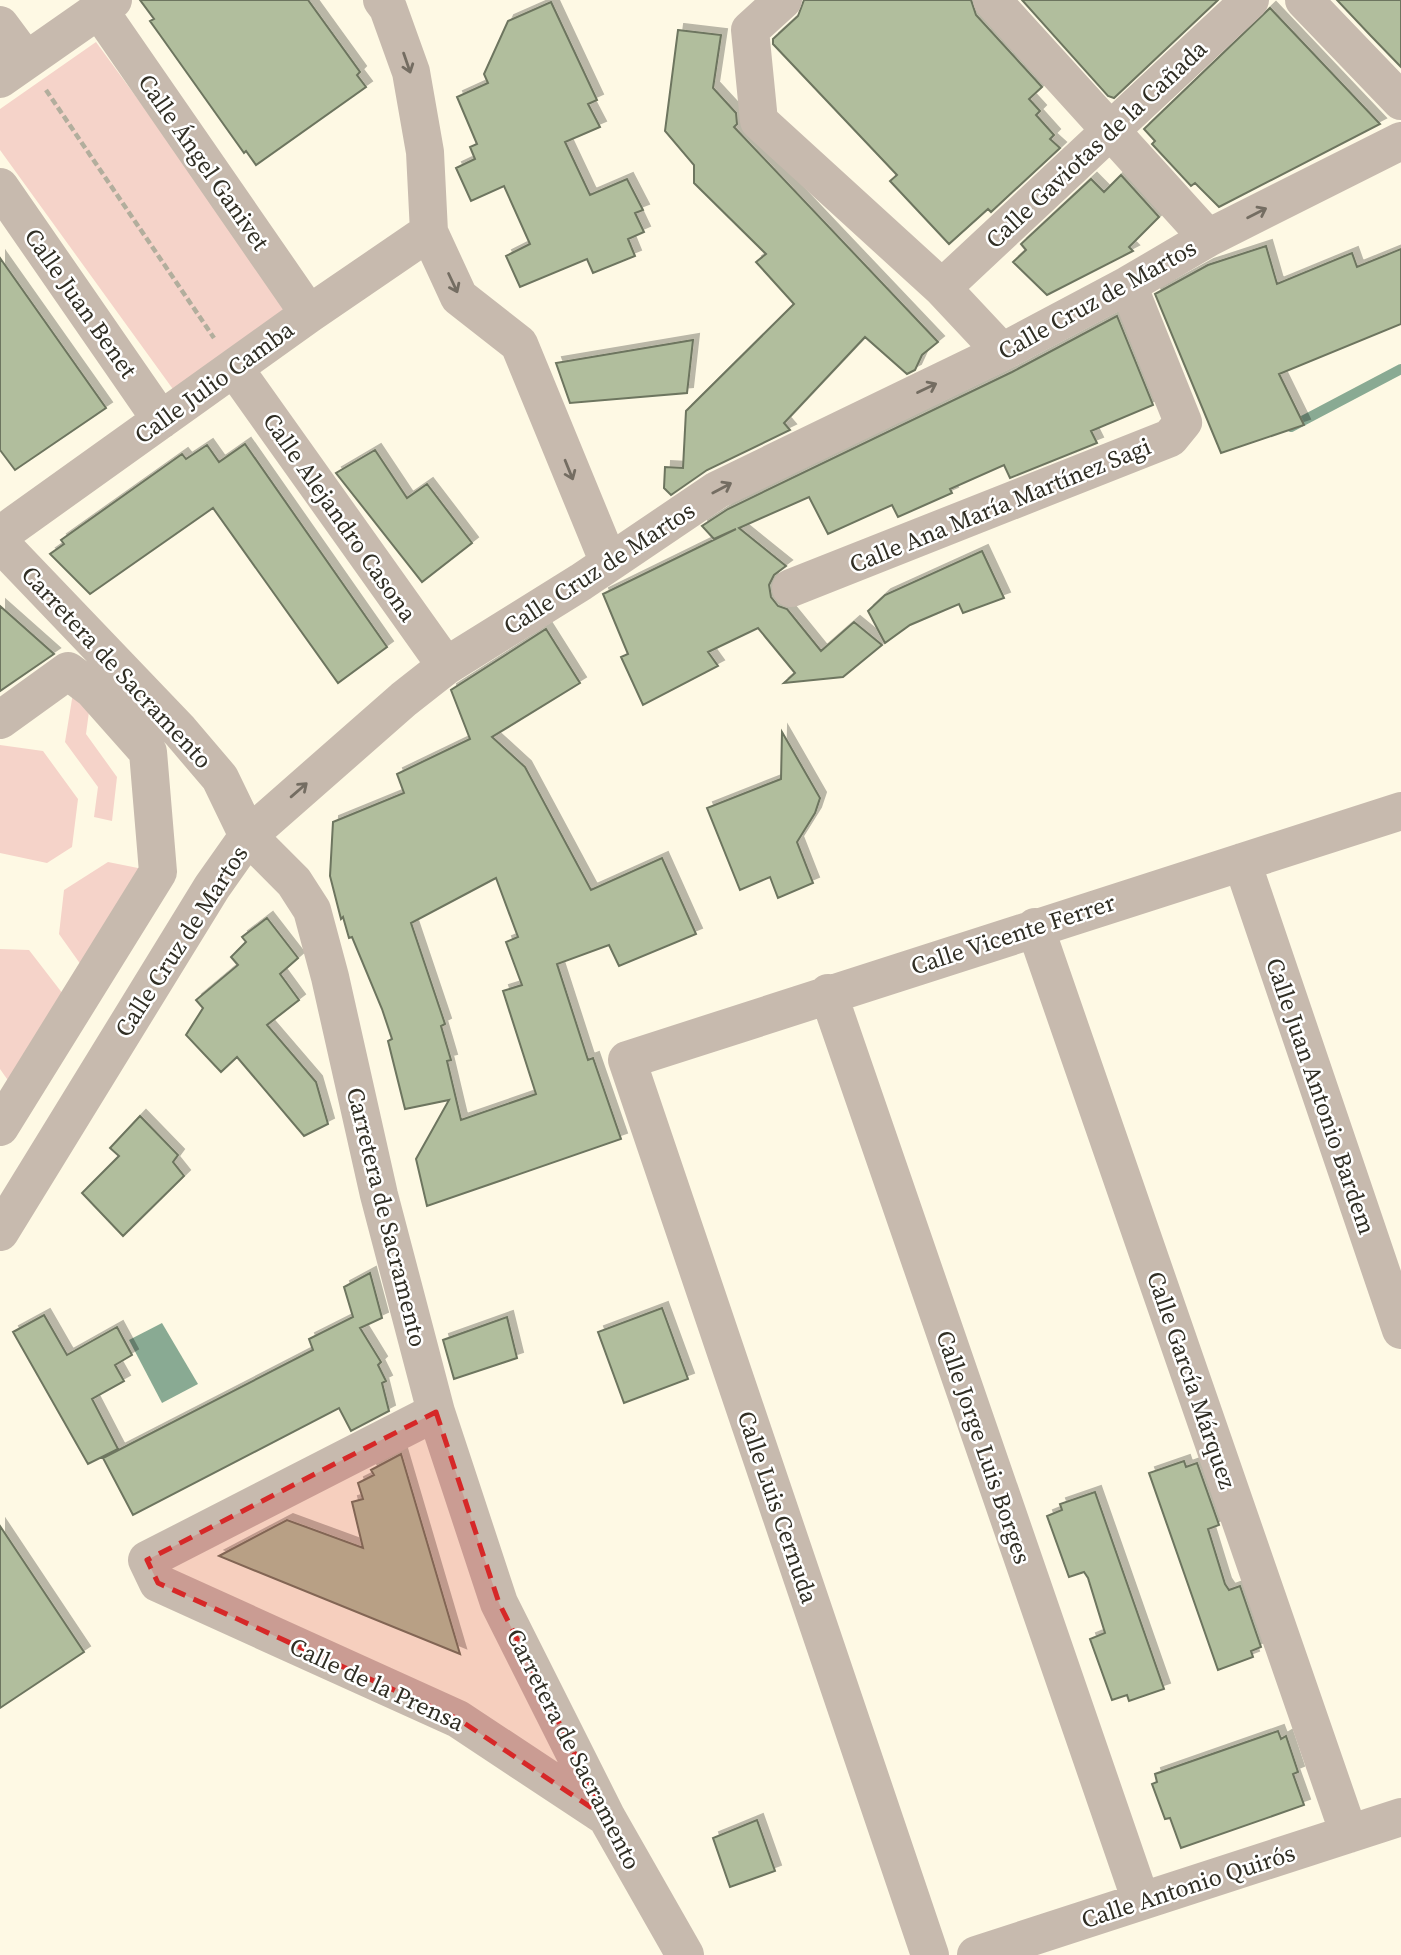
<svg xmlns="http://www.w3.org/2000/svg" width="1401" height="1955" viewBox="0 0 1401 1955" font-family="'Source Serif 4',serif">
	<style>
		.green { fill: #f5d3c9 }
		.water { fill: #89aa93 }
		.lines { fill: none; stroke-linecap: round; stroke-linejoin: round }
		.stream { stroke: #89aa93; stroke-width: 10 }
		.building { fill: #b1be9d; stroke: #6d755f; stroke-width: 2; fill-rule: evenodd; filter: url(#shadow) }
		.path { stroke: #b2ae9d; stroke-width: 4.5; stroke-dasharray: 7 3.5; stroke-linecap: butt }
		.minor { stroke: #c7baae; stroke-width: 38 }
		.oneway { stroke: #746d62 }
		.marked { fill: #d62828; fill-opacity: 0.2; stroke: #d62828; stroke-width: 5; stroke-dasharray: 14 9; stroke-linejoin: round }
		.labels { text-anchor: middle; dominant-baseline: central; stroke-width: 5; stroke-linejoin: round; paint-order: stroke }
		.street-label { font-size: 24px; fill: #302e24; stroke: #fff }
	</style>
	<defs>
		<filter id="shadow"><feDropShadow dx="6" dy="-6" stdDeviation="0" flood-color="#0004"/></filter>
	</defs>
	<rect width="100%" height="100%" fill="#fef9e4"/>
	<path class="green" d="M96,42l193,264 -114,86 -175,-242v-41z
		M92,689l-6,45 31,43 -5,44 -18,-4 4,-30 -33,-45 8,-49z
		M0,745l43,6 35,48 -6,48 -25,16 -47,-10z
		M108,862l50,10 -67,107 -32,-45 5,-44z
		M0,949l29,1 44,57 -54,89 -19,-27z"/>
	<path class="water" d="M162,1323l36,61 -36,19 -33,-63z"/>
	<g class="lines">
		<path class="stream" d="M1291,427l110,-58"/>
	</g>
	<path class="building" d="M140,0h168l52,72 -3,3 9,12 -110,78 -10,-14 -2,2 -84,-118 -10,-14 4,-2z
		M804,0h167l5,15 66,72 -13,12 11,12 -4,4 18,20 -4,4 10,9 -69,64 -3,-3 -39,35 -59,-63 7,-6 -124,-131v-5l25,-23z
		M1022,0h196l-104,98 -6,-2z
		M1337,0h64v67l-30,-31z
		M551,2l46,98 -9,4 12,23 -35,15 25,53 37,-16 16,31 -8,3 9,19 -16,7 7,17 -42,17 -6,-14 -67,28 -14,-31 24,-12 -26,-58 -33,15 -15,-33 19,-9 -5,-12 7,-3 -20,-47 31,-14 -4,-9 24,-53z
		M1270,8l110,116 -161,83 -24,-24 -4,3 -39,-42 3,-3 -11,-12z
		M678,30l43,5 -8,53 23,25 1,11 -3,3 204,215 -16,13 -7,15 -8,4 -42,-37 -81,86 6,7 -83,40 -36,25 -7,-7 1,-21 18,1 3,-57 108,-107 -38,-42 10,-8 -72,-71v-18l-29,-34z
		M1121,175l38,42 -30,30 4,4 -86,44 -34,-33 13,-12 -5,-6 70,-65 13,13z
		M1266,246l11,38 75,-31 5,14 44,-18v75l-122,50 25,51 -83,28 -66,-159 53,-29z
		M0,258l106,150 -91,62 -15,-20z
		M1117,316l36,89 -62,26 6,12 -87,35 -6,-13 -54,24 2,4 -54,24 -6,-12 -64,29 -19,-37 -70,31 47,38 -12,9 -5,10 2,12 7,9 9,3 34,42 33,-29 28,23 -39,32 -59,6 11,-10 -37,-45 -50,24 10,14 -75,39 -22,-48 7,-3 -25,-60 133,-65 -22,10 -12,-13 26,-17 284,-137z
		M693,340l-6,53 -117,10 -14,-40z
		M245,444l142,203 -49,36 -125,-175 -123,86 -40,-40 14,-10 -3,-4 121,-86 4,5 21,-14 12,17z
		M375,450l32,48 20,-14 45,59 -50,39 -86,-109z
		M982,551l22,47 -41,15 -4,-9 -49,21 -25,18 -17,-32 17,-16z
		M0,606l54,48 -54,37z
		M546,629l34,54 -88,54 33,30 66,123 71,-32 34,76 -77,32 -10,-21 -52,19 31,96 5,-2 28,81 -194,67 -11,-47 33,-59 -44,9 -17,-68 4,-2 -10,-30 -30,-72 -3,1 -6,-21 -2,2 -11,-43 3,-54 71,-29 -7,-19 73,-35 -19,-49zM496,878l22,59 -12,5 16,43 -19,6 33,103 -75,26 -14,-59 4,-1 -10,-34 4,-2 -34,-101z
		M782,732l38,66 -5,15 -18,29 16,41 -35,15 -8,-21 -30,13 -33,-82 74,-29z
		M267,918l31,40 -18,16 19,26 -32,25 49,57 12,42 -24,12 -67,-79 -16,15 -35,-37 17,-27 -7,-8 42,-35 -7,-8 15,-15 -4,-5z
		M140,1116l38,39 -5,7 11,14 -61,60 -41,-43 37,-37 -9,-8z
		M370,1273l12,45 -22,10 21,34 -3,3 8,16 -4,2 7,28 -38,20 -12,-23 -206,107 -30,-57 210,-108 -4,-11 44,-22 -9,-30z
		M662,1308l26,71 -64,24 -26,-71z
		M44,1315l23,40 50,-28 15,28 -17,10 9,16 -32,18 26,50 -30,15 -75,-132z
		M507,1317l10,41 -63,21 -11,-39z
		M401,1454l59,200 -241,-98 68,-36 76,28 -11,-46 11,-3 -5,-16 16,-8 -3,-5z
		M1184,1461l2,6 11,-4 22,62 -11,4 17,55 4,6 11,-4 21,61 -10,4 2,6 -35,13 -69,-197z
		M1095,1492l69,197 -35,12 -2,-6 -15,5 -22,-61 15,-6 -17,-55 -4,-6 -15,5 -22,-61 15,-6 -2,-6z
		M0,1526l84,126 -84,56z
		M1278,1731l3,8 5,-3 12,36 -5,2 11,31 -123,43 -11,-30 -5,1 -13,-35 5,-2 -2,-8z
		M757,1820l18,51 -45,16 -17,-49z"/>
	<g class="lines">
		<path class="path" d="M46,90l168,248"/>
		<path class="minor" d="M382,0l6,8 23,64 14,80 4,80 30,65 60,47 90,219
			M783,0l-33,30 9,91 183,167 60,64
			M992,0l216,238
			M1304,0l97,101
			M99,10l210,304
			M0,25l26,35
			M0,79l113,-79
			M0,187l161,233
			M942,288l308,-288
			M234,368l212,298
			M0,535l309,-221 120,-82
			M0,543l180,188 40,47 28,58 46,46 18,28 18,67 49,218 57,217 63,191 108,215 78,137
			M791,588l379,-150 13,-16 -55,-137
			M0,720l68,-49 24,18 56,63 10,120 -158,255
			M1242,862l159,468
			M1035,927l314,907
			M828,993l313,908
			M0,1232l212,-345 36,-51 156,-137 42,-33 135,-84 136,-92 285,-138 126,-67 80,-47 193,-97
			M436,1412l-289,148 11,23 300,136 148,98
			M930,1955l-303,-895 774,-249
			M976,1955l425,-138"/>
	</g>
	<defs><path id="oneway-shaft" d="M-6 0H5M1.5-3L5.5 0L1.5 3" fill="none" stroke-width="1.6" stroke-linecap="round" stroke-linejoin="round" transform="scale(1.75)"/></defs>
	<g class="oneway">
		<use href="#oneway-shaft" transform="translate(407 63) rotate(71)"/>
		<use href="#oneway-shaft" transform="translate(1257 213) rotate(-27)"/>
		<use href="#oneway-shaft" transform="translate(453 283) rotate(65)"/>
		<use href="#oneway-shaft" transform="translate(927 388) rotate(-26)"/>
		<use href="#oneway-shaft" transform="translate(569 470) rotate(68)"/>
		<use href="#oneway-shaft" transform="translate(722 488) rotate(-28)"/>
		<use href="#oneway-shaft" transform="translate(299 790) rotate(-41)"/>
	</g>
	<path class="marked" d="M436,1412l63,191 108,215 -149,-99 -300,-136 -11,-23z"/>
	<g class="labels">
		<g class="street-label">
			<text transform="translate(1096 144) rotate(-43)">Calle Gaviotas de la Cañada</text>
			<text transform="translate(204 162) rotate(55)">Calle Ángel Ganivet</text>
			<text transform="translate(1097 299) rotate(-29)">Calle Cruz de Martos</text>
			<text transform="translate(81 303) rotate(55)">Calle Juan Benet</text>
			<text transform="translate(214 382) rotate(-36)">Calle Julio Camba</text>
			<text transform="translate(1000 505) rotate(-22)">Calle Ana María Martínez Sagi</text>
			<text transform="translate(340 517) rotate(55)">Calle Alejandro Casona</text>
			<text transform="translate(599 568) rotate(-33)">Calle Cruz de Martos</text>
			<text transform="translate(117 667) rotate(47)">Carretera de Sacramento</text>
			<text transform="translate(1013 934) rotate(-18)">Calle Vicente Ferrer</text>
			<text transform="translate(181 941) rotate(-57)">Calle Cruz de Martos</text>
			<text transform="translate(1321 1096) rotate(71)">Calle Juan Antonio Bardem</text>
			<text transform="translate(387 1217) rotate(76)">Carretera de Sacramento</text>
			<text transform="translate(1192 1380) rotate(71)">Calle García Márquez</text>
			<text transform="translate(984 1447) rotate(71)">Calle Jorge Luis Borges</text>
			<text transform="translate(778 1507) rotate(71)">Calle Luis Cernuda</text>
			<text transform="translate(377 1684) rotate(25)">Calle de la Prensa</text>
			<text transform="translate(574 1749) rotate(63)">Carretera de Sacramento</text>
			<text transform="translate(1188 1886) rotate(-18)">Calle Antonio Quirós</text>
		</g>
	</g>
</svg>
